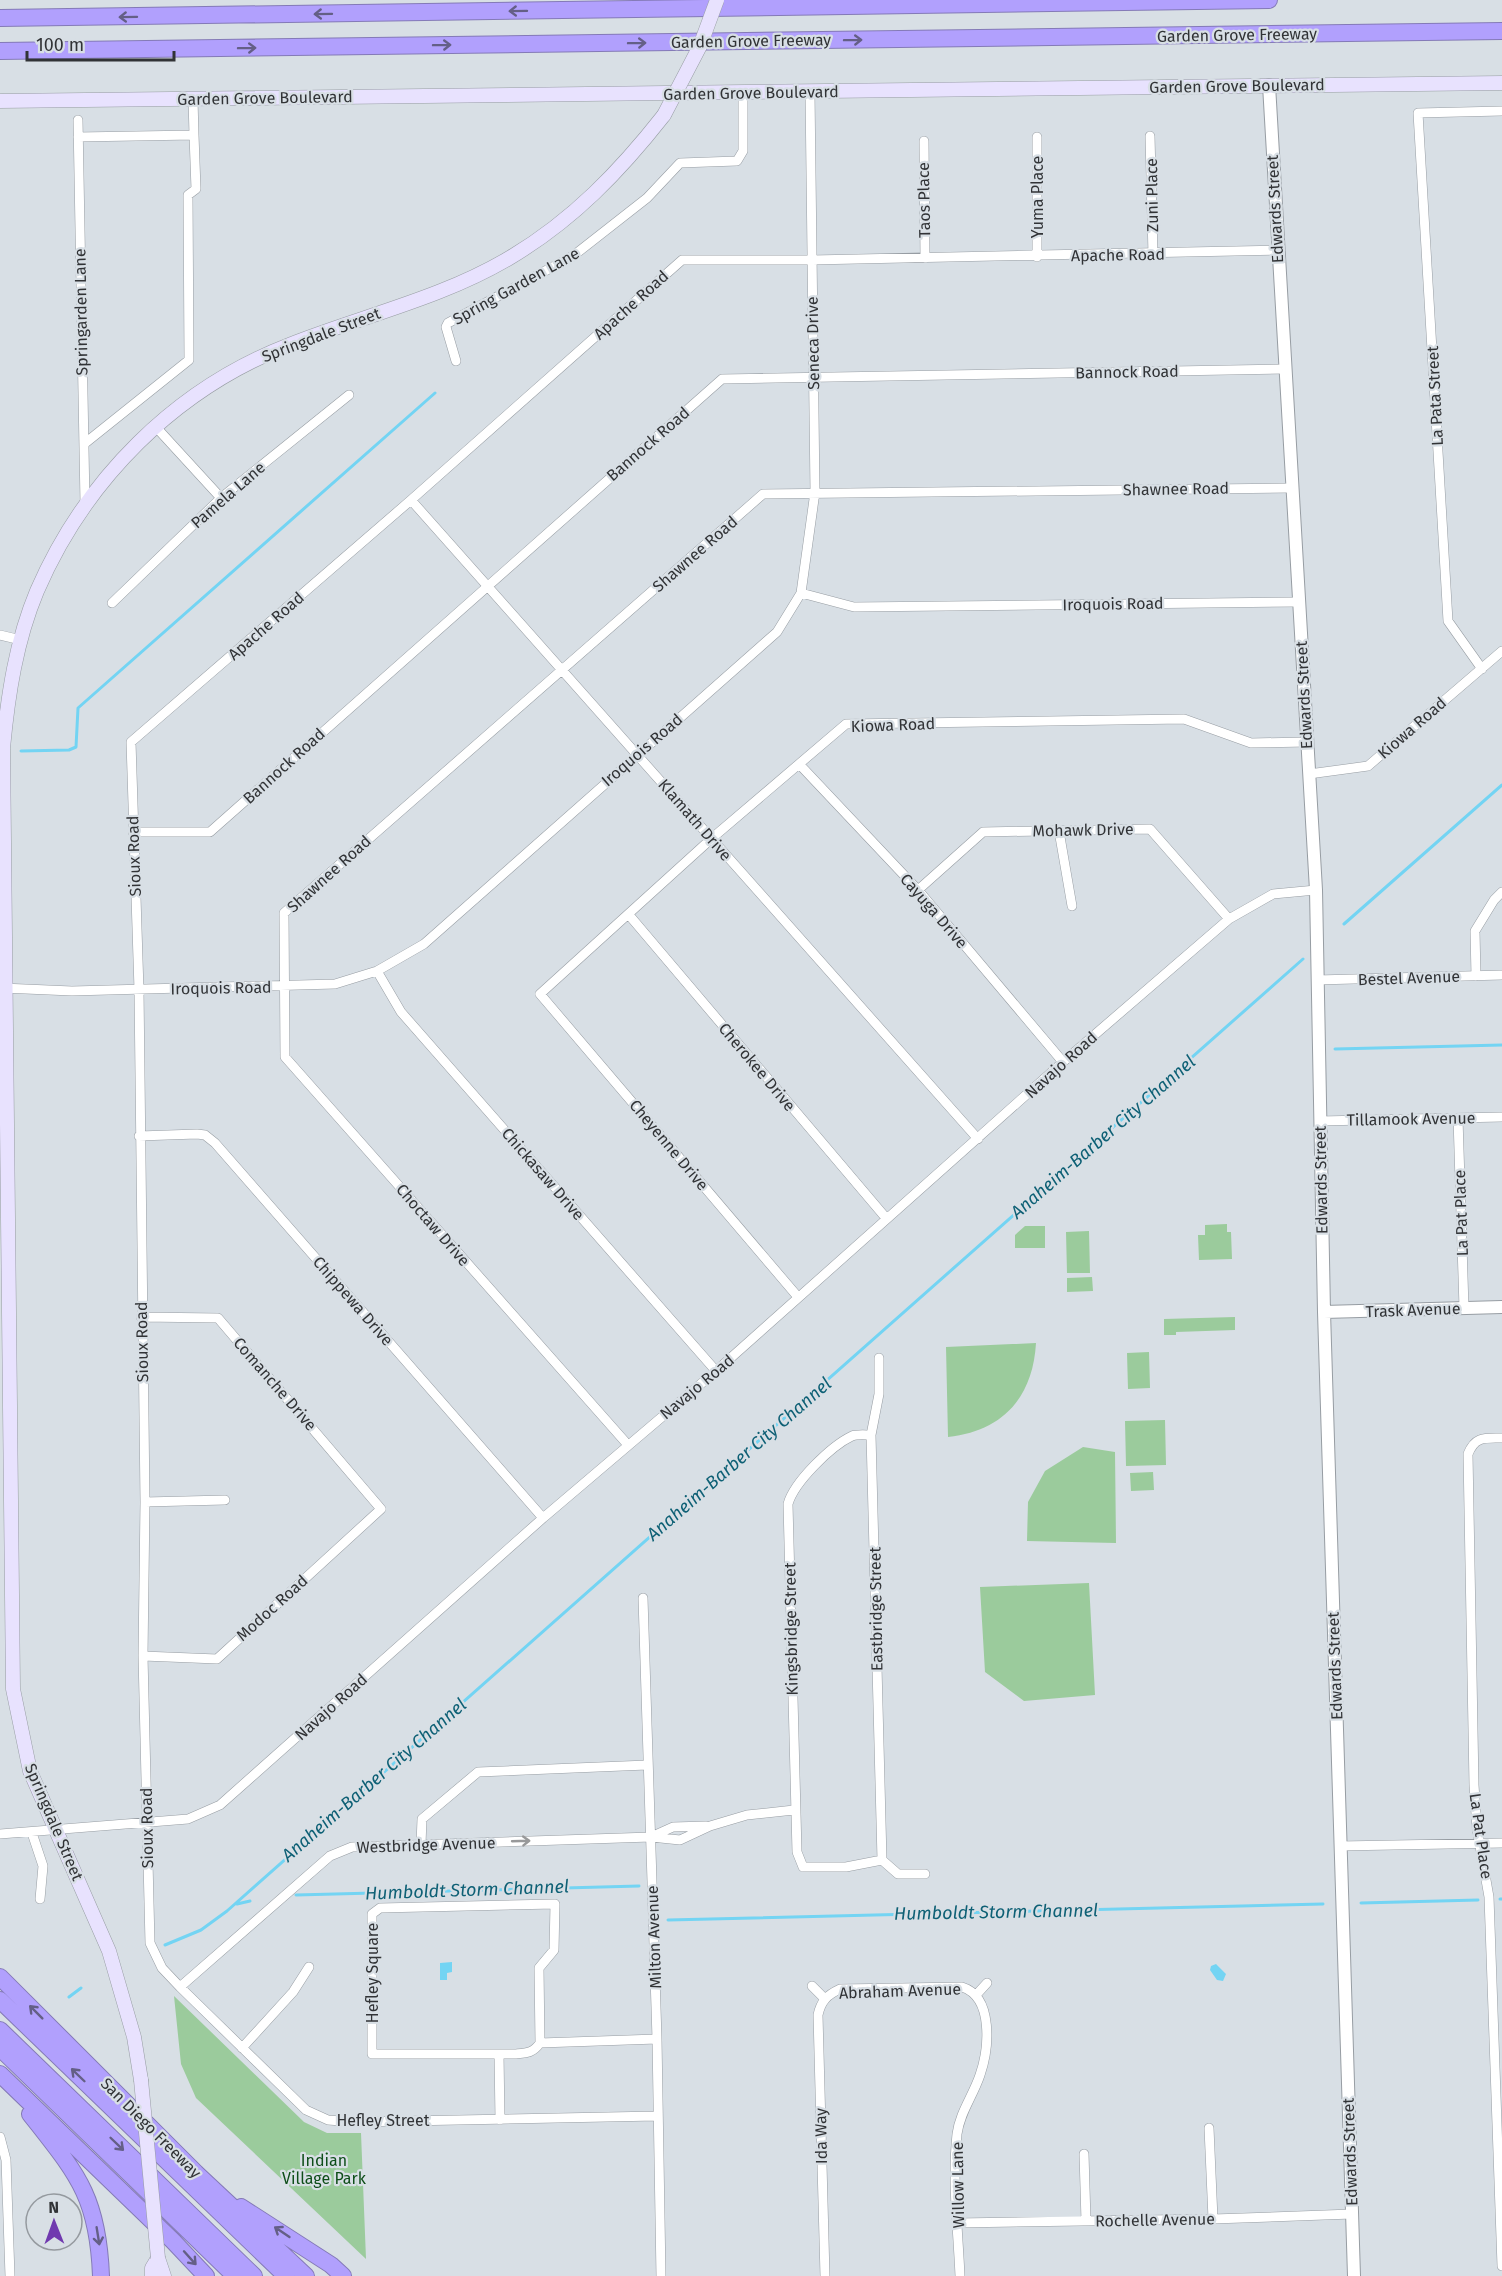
<svg xmlns="http://www.w3.org/2000/svg" width="1502" height="2276" viewBox="0 0 1502 2276" font-family="'Fira Sans',sans-serif">
	<style>
		.green { fill: #9bcb9c }
		.water { fill: #73d4f3 }
		.lines { fill: none; stroke-linecap: round; stroke-linejoin: round }
		.stream { stroke: #73d4f3; stroke-width: 3 }
		.minor-casing { stroke: #979da3; stroke-width: 10 }
		.tertiary-casing { stroke: #979da3; stroke-width: 14 }
		.secondary-casing { stroke: #979da3; stroke-width: 15 }
		.motorway-casing { stroke: #847ab7; stroke-width: 18 }
		.minor { stroke: #fff; stroke-width: 9 }
		.tertiary { stroke: #fff; stroke-width: 12 }
		.secondary { stroke: #e8e2fe; stroke-width: 14 }
		.motorway { stroke: #b1a0fd; stroke-width: 16 }
		.secondary-bridge-casing { stroke: #979da3; stroke-width: 15; stroke-linecap: butt }
		.secondary-bridge { stroke: #e8e2fe; stroke-width: 14 }
		.oneway { stroke: #645f86 }
		.oneway2 { stroke: #98999a }
		.labels { text-anchor: middle; dominant-baseline: central; stroke-width: 4.5; stroke-linejoin: round; paint-order: stroke }
		.street-label { font-size: 16px; fill: #313336; stroke: #d8dfe5 }
		.park-label { font-size: 16px; fill: #0e4e19; stroke: #d8dfe5 }
		.water-label { font-size: 18px; font-style: italic; fill: #0e6075; stroke: #d8dfe5 }
	</style>
	<rect width="100%" height="100%" fill="#d8dfe5"/>
	<path class="green" d="M1227,1224v8h4l1,27 -33,1 -1,-25h7v-10z
		M1025,1226h20v22h-30v-13z
		M1089,1231l1,42h-23l-1,-41z
		M1092,1277l1,14 -26,1v-14z
		M1235,1317v13l-59,2v3h-12v-16z
		M1036,1343c-3,54 -33,88 -88,94l-2,-90z
		M1149,1352l1,36 -22,1 -1,-36z
		M1165,1420l1,45 -40,1 -1,-45z
		M1083,1447l32,5 1,91 -89,-2 1,-39 17,-31z
		M1153,1472l1,18 -23,1 -1,-18z
		M1089,1583l6,112 -71,6 -39,-29 -5,-85z
		M174,1996l130,126 23,11h34l5,126 -170,-161 -15,-34z"/>
	<path class="water" d="M452,1962v10l-5,1v7h-7v-17z
		M1216,1964l10,10 -3,7 -6,-1 -7,-10 1,-4z"/>
	<g class="lines">
		<path class="stream" d="M21,751l48,-1 7,-3 2,-39 357,-315
			M1344,924l158,-139
			M1335,1049l167,-4
			M296,1895l343,-9
			M1500,1899h2
			M1361,1903l117,-3
			M237,1904l13,-3
			M668,1920l655,-16
			M165,1945l36,-15 26,-19 1076,-952
			M69,1997l12,-9"/>
		<g class="minor-casing">
			<path id="minor" d="M78,120l7,383
				M1150,136l3,119
				M78,137l116,-2 -1,-36
				M924,141l1,117
				M1037,257v-120
				M456,361l-10,-34 2,-4 125,-67 74,-58 33,-35 57,-2 6,-10v-58
				M155,426l66,72
				M84,444l105,-84 -1,-165 8,-6 -2,-54
				M411,500l567,639
				M801,593l14,-101 -5,-399
				M112,603l109,-105 128,-103
				M0,635l21,5
				M1482,669l-34,-48 -30,-508 84,-2
				M800,765l118,125 145,172
				M1309,774l59,-8 134,-115
				M1059,831l13,75
				M133,832h77l512,-453 563,-10
				M918,890l65,-58 167,-3 79,90
				M629,915l257,303
				M377,971l24,41 315,359
				M1476,976l-1,-45 19,-31 8,-8
				M1317,980l185,-5
				M2,988l70,3 263,-7 42,-13 47,-27 353,-312 24,-39 53,14 445,-5
				M1458,1118l6,190
				M1320,1121l182,-4
				M139,1136l58,-2 8,1 10,8 328,375
				M798,1297l-258,-303 171,-155 135,-115 338,-5 67,24 56,-1
				M141,1317l77,1 163,191 -164,150 -74,-3
				M879,1358v36l-8,41 11,425
				M871,1435c-5,0 -14,-1 -19,1 -21,10 -58,46 -64,68l9,348 6,15h43l36,-7 16,14h27
				M1502,1438c-17,0 -27,-2 -34,16l6,331 3,44 12,68 13,369
				M628,1445l-343,-388 -1,-144 479,-419 529,-6
				M145,1502l80,-2
				M643,1598l14,441 4,237
				M32,1833l11,33 -3,33
				M0,1834l188,-15 32,-14 323,-287 173,-147 347,-309 166,-143 44,-25 43,-4
				M653,1836l20,-9 33,-1
				M421,1844l1,-25 56,-47 169,-7
				M1340,1846l162,-3
				M555,1904l-1,46 -15,18 1,75c-7,10 -13,10 -24,11h-144v-140l8,-6z
				M812,1986l12,12
				M180,1987l150,-131 22,-9 299,-10 29,3 30,-14 37,-11 47,-5
				M977,1994l10,-11
				M540,2043l117,-4
				M242,2048l51,-56 16,-25
				M499,2054l1,66
				M657,2116l-302,6 -27,-2 -22,-10 -126,-123 -18,-19 -12,-25 -7,-287 2,-154 -6,-512 -8,-248 280,-242 271,-240h130l466,-10
				M1209,2128l4,91
				M0,2137l6,23 4,116
				M1084,2154l2,67
				M958,2223l255,-4 139,-5
				M825,2276l-7,-261c3,-14 9,-20 22,-26l122,-2c32,10 27,62 18,88 -7,21 -20,37 -23,59 -5,46 1,96 3,142"/>
		</g>
		<g class="tertiary-casing">
			<path id="tertiary" d="M1269,85l47,805 8,422 30,964
				M1324,1312l178,-5"/>
		</g>
		<g class="secondary-casing">
			<path id="secondary" d="M0,101l1502,-18
				M141,2080l-7,-43 -25,-86 -79,-180 -17,-82 -10,-941c5,-53 13,-107 34,-157 48,-111 138,-202 252,-246 73,-29 154,-47 222,-88 62,-37 109,-86 153,-142
				M158,2258l6,18
				M152,2276v-8l6,-10"/>
		</g>
		<g class="motorway-casing">
			<path id="motorway" d="M0,18l1269,-18
				M0,51l1502,-20
				M0,1977l196,196 110,103
				M0,2000l286,276
				M0,2030l254,246
				M0,2048l235,228
				M0,2074l173,167 33,35
				M30,2114c47,60 68,82 71,162
				M241,2207l90,58 12,11"/>
		</g>
		<use href="#minor" class="minor"/>
		<use href="#tertiary" class="tertiary"/>
		<use href="#secondary" class="secondary"/>
		<use href="#motorway" class="motorway"/>
		<g class="secondary-bridge-casing">
			<path id="secondary-bridge" d="M664,115l36,-69 17,-46
				M141,2080l17,178"/>
		</g>
		<use href="#secondary-bridge" class="secondary-bridge"/>
	</g>
	<defs><path id="oneway-shaft" d="M-6 0H5M1.5-3L5.5 0L1.5 3" fill="none" stroke-width="1.6" stroke-linecap="round" stroke-linejoin="round" transform="scale(1.5)"/></defs>
	<g class="oneway">
		<use href="#oneway-shaft" transform="translate(518 11) rotate(179)"/>
		<use href="#oneway-shaft" transform="translate(323 14) rotate(179)"/>
		<use href="#oneway-shaft" transform="translate(128 17) rotate(179)"/>
		<use href="#oneway-shaft" transform="translate(853 40) rotate(-1)"/>
		<use href="#oneway-shaft" transform="translate(637 43) rotate(-1)"/>
		<use href="#oneway-shaft" transform="translate(442 45) rotate(-1)"/>
		<use href="#oneway-shaft" transform="translate(247 48) rotate(-1)"/>
		<use href="#oneway-shaft" transform="translate(36 2012) rotate(-135)"/>
		<use href="#oneway-shaft" transform="translate(78 2075) rotate(-136)"/>
		<use href="#oneway-shaft" transform="translate(117 2144) rotate(44)"/>
		<use href="#oneway-shaft" transform="translate(282 2232) rotate(-146)"/>
		<use href="#oneway-shaft" transform="translate(98 2236) rotate(81)"/>
		<use href="#oneway-shaft" transform="translate(190 2258) rotate(48)"/>
	</g>
	<use class="oneway2" href="#oneway-shaft" transform="translate(521 1841) rotate(-2)"/>
	<g class="labels">
		<g class="street-label">
			<text transform="translate(1237 35) rotate(-1)">Garden Grove Freeway</text>
			<text transform="translate(751 41) rotate(-1)">Garden Grove Freeway</text>
			<text transform="translate(1237 86) rotate(-1)">Garden Grove Boulevard</text>
			<text transform="translate(751 93) rotate(-1)">Garden Grove Boulevard</text>
			<text transform="translate(265 98) rotate(-1)">Garden Grove Boulevard</text>
			<text transform="translate(1152 195) rotate(-91)">Zuni Place</text>
			<text transform="translate(1037 197) rotate(-90)">Yuma Place</text>
			<text transform="translate(924 200) rotate(-91)">Taos Place</text>
			<text transform="translate(1275 209) rotate(-93)">Edwards Street</text>
			<text transform="translate(1118 255) rotate(-1)">Apache Road</text>
			<text transform="translate(516 286) rotate(-29)">Spring Garden Lane</text>
			<text transform="translate(631 305) rotate(-42)">Apache Road</text>
			<text transform="translate(81 312) rotate(-91)">Springarden Lane</text>
			<text transform="translate(321 335) rotate(-21)">Springdale Street</text>
			<text transform="translate(813 343) rotate(-91)">Seneca Drive</text>
			<text transform="translate(1127 372) rotate(-1)">Bannock Road</text>
			<text transform="translate(1435 396) rotate(-93)">La Pata Street</text>
			<text transform="translate(648 444) rotate(-41)">Bannock Road</text>
			<text transform="translate(1176 489) rotate(-1)">Shawnee Road</text>
			<text transform="translate(228 495) rotate(-41)">Pamela Lane</text>
			<text transform="translate(695 554) rotate(-41)">Shawnee Road</text>
			<text transform="translate(1113 604) rotate(-1)">Iroquois Road</text>
			<text transform="translate(266 626) rotate(-41)">Apache Road</text>
			<text transform="translate(1304 695) rotate(-93)">Edwards Street</text>
			<text transform="translate(893 725) rotate(-2)">Kiowa Road</text>
			<text transform="translate(1412 728) rotate(-41)">Kiowa Road</text>
			<text transform="translate(642 750) rotate(-41)">Iroquois Road</text>
			<text transform="translate(284 766) rotate(-42)">Bannock Road</text>
			<text transform="translate(695 820) rotate(49)">Klamath Drive</text>
			<text transform="translate(1083 830) rotate(-1)">Mohawk Drive</text>
			<text transform="translate(134 856) rotate(-92)">Sioux Road</text>
			<text transform="translate(329 874) rotate(-42)">Shawnee Road</text>
			<text transform="translate(934 911) rotate(49)">Cayuga Drive</text>
			<text transform="translate(1409 978) rotate(-2)">Bestel Avenue</text>
			<text transform="translate(221 988) rotate(-1)">Iroquois Road</text>
			<text transform="translate(1061 1065) rotate(-42)">Navajo Road</text>
			<text transform="translate(757 1067) rotate(50)">Cherokee Drive</text>
			<text transform="translate(1411 1119) rotate(-1)">Tillamook Avenue</text>
			<text transform="translate(669 1145) rotate(50)">Cheyenne Drive</text>
			<text transform="translate(543 1174) rotate(49)">Chickasaw Drive</text>
			<text transform="translate(1321 1180) rotate(-91)">Edwards Street</text>
			<text transform="translate(1461 1213) rotate(-92)">La Pat Place</text>
			<text transform="translate(433 1225) rotate(49)">Choctaw Drive</text>
			<text transform="translate(353 1301) rotate(49)">Chippewa Drive</text>
			<text transform="translate(1413 1310) rotate(-2)">Trask Avenue</text>
			<text transform="translate(142 1342) rotate(-91)">Sioux Road</text>
			<text transform="translate(275 1384) rotate(49)">Comanche Drive</text>
			<text transform="translate(697 1387) rotate(-40)">Navajo Road</text>
			<text transform="translate(272 1608) rotate(-42)">Modoc Road</text>
			<text transform="translate(876 1609) rotate(-91)">Eastbridge Street</text>
			<text transform="translate(791 1629) rotate(-91)">Kingsbridge Street</text>
			<text transform="translate(1335 1666) rotate(-92)">Edwards Street</text>
			<text transform="translate(331 1707) rotate(-42)">Navajo Road</text>
			<text transform="translate(54 1822) rotate(67)">Springdale Street</text>
			<text transform="translate(147 1828) rotate(-91)">Sioux Road</text>
			<text transform="translate(1481 1836) rotate(82)">La Pat Place</text>
			<text transform="translate(426 1845) rotate(-2)">Westbridge Avenue</text>
			<text transform="translate(654 1937) rotate(-92)">Milton Avenue</text>
			<text transform="translate(372 1973) rotate(-90)">Hefley Square</text>
			<text transform="translate(900 1991) rotate(-2)">Abraham Avenue</text>
			<text x="383" y="2120">Hefley Street</text>
			<text transform="translate(151 2128) rotate(45)">San Diego Freeway</text>
			<text transform="translate(821 2136) rotate(-91)">Ida Way</text>
			<text transform="translate(1350 2152) rotate(-92)">Edwards Street</text>
			<text transform="translate(958 2185) rotate(-91)">Willow Lane</text>
			<text transform="translate(1155 2220) rotate(-1)">Rochelle Avenue</text>
		</g>
		<g class="park-label">
			<text x="324" y="2160">Indian<tspan x="324" dy="18">Village Park</tspan></text>
		</g>
		<g class="water-label">
			<text transform="translate(1103 1137) rotate(-41)">Anaheim-Barber City Channel</text>
			<text transform="translate(739 1459) rotate(-41)">Anaheim-Barber City Channel</text>
			<text transform="translate(374 1780) rotate(-41)">Anaheim-Barber City Channel</text>
			<text transform="translate(467 1890) rotate(-2)">Humboldt Storm Channel</text>
			<text transform="translate(996 1912) rotate(-1)">Humboldt Storm Channel</text>
		</g>
	</g>
	<g transform="translate(54 2222) rotate(359)"><circle r="28" fill="#d8dfe5" stroke="#959a9f" stroke-width="1.5"/>
	<path d="M0-4.5L10 22L0 15L-10 22Z" fill="#7039af"/>
	<text y="-9" font-size="16" font-weight="bold" text-anchor="middle" fill="#313336">N</text>
	</g>
	<path d="M27 51v9h147v-9" fill="none" stroke="#313336" stroke-width="3"/>
	<text x="36" y="51" font-size="18" fill="#313336" stroke="#d8dfe5" stroke-width="4.5" paint-order="stroke">100 m</text>
</svg>
